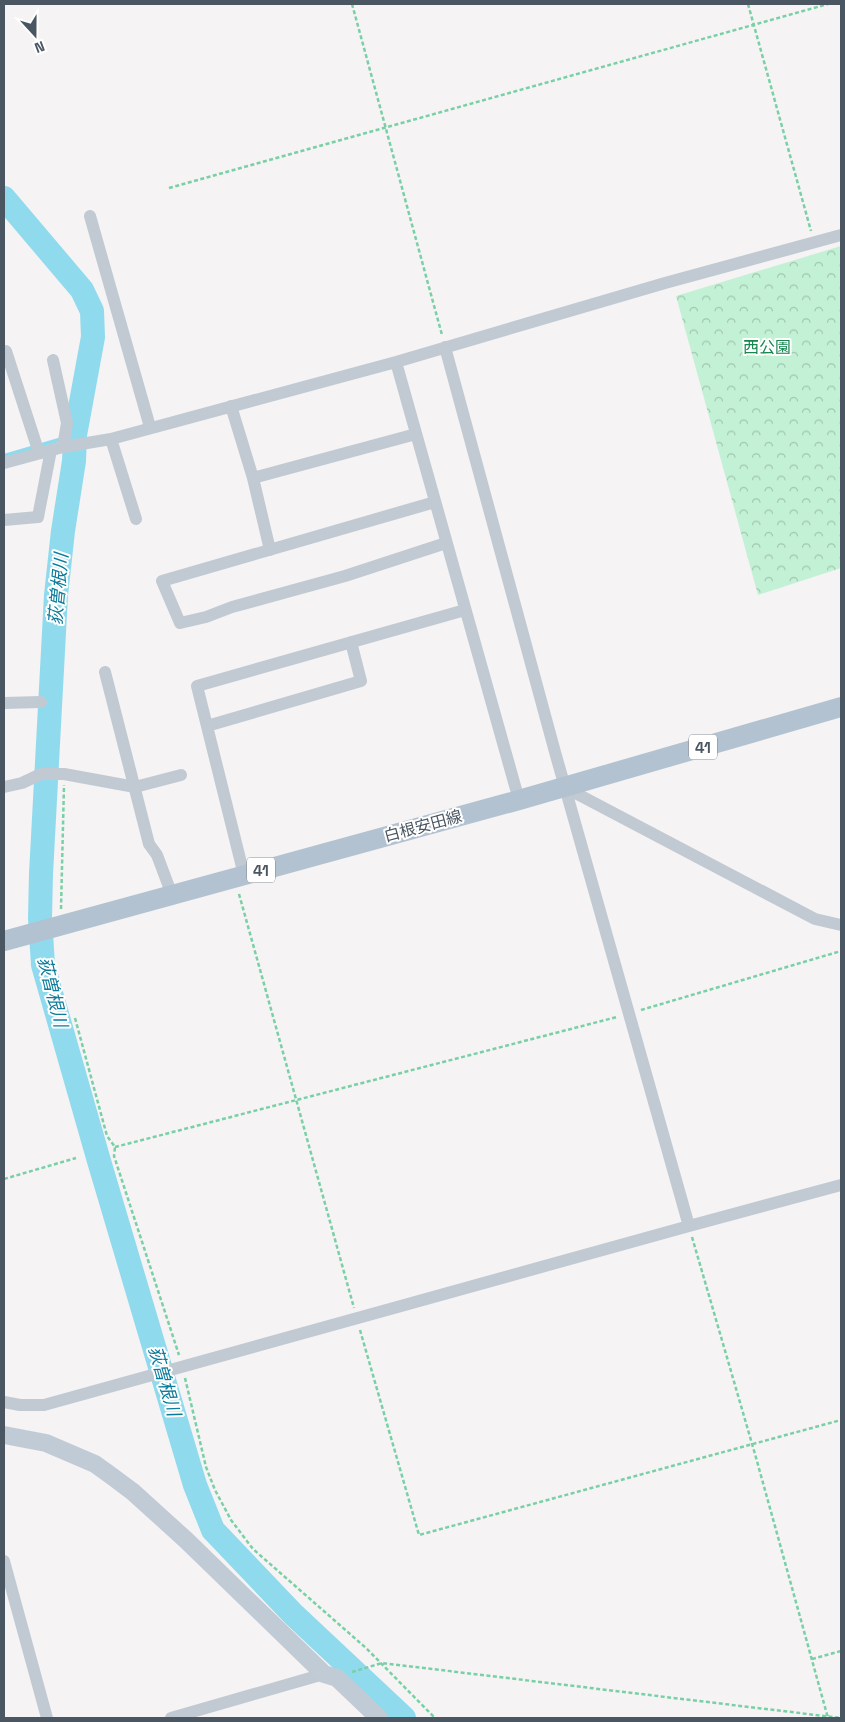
<svg xmlns="http://www.w3.org/2000/svg" width="845" height="1722" viewBox="0 0 845 1722" font-family="'Space Grotesk','Noto Sans JP',sans-serif">
	<style>
		.park { fill: url(#park-crowns) }
		.lines { fill: none; stroke-linecap: round; stroke-linejoin: round }
		.stream { stroke: #90daee; stroke-width: 4 }
		.river { stroke: #90daee; stroke-width: 24 }
		.path { stroke: #7ad0a6; stroke-width: 2.5; stroke-dasharray: 4 2.5; stroke-linecap: butt }
		.street { stroke: #c1cad2; stroke-width: 12 }
		.secondary { stroke: #c1cbd6; stroke-width: 18 }
		.primary { stroke: #b3c2d1; stroke-width: 20 }
		.labels { text-anchor: middle; dominant-baseline: central; stroke-width: 4; stroke-linejoin: round; paint-order: stroke }
		.shield { fill: #fff; stroke: #808990; stroke-width: 1 }
		.shield-label { font-size: 15px; font-weight: bold; fill: #4a5661 }
		.park-label { font-size: 16px; fill: #17864f; stroke: #fff }
		.street-label { font-size: 16px; fill: #4a5661; stroke: #fff }
		.water-label { font-size: 18px; font-style: italic; fill: #0c7c9b; stroke: #fff }
	</style>
	<defs>
		<pattern id="park-crowns" width="20" height="18" patternUnits="userSpaceOnUse" patternTransform="scale(1.25)"><rect width="20" height="18" fill="#c3f1d5"/><path d="M2 6a3 3 0 1 1 6 0M12 15a3 3 0 1 1 6 0" fill="none" stroke="#a0c6b0"/></pattern>
	</defs>
	<rect width="100%" height="100%" fill="#f5f3f3"/>
	<path class="park" d="M841,246v322l-83,27 -82,-299z"/>
	<g class="lines">
		<path class="stream" d="M4,456l58,-17"/>
		<path class="river" d="M4,198l78,92 10,21 1,26 -18,98 -1,26 -11,70 -7,64 -15,279 -1,44 3,47 56,196 96,324 18,45 80,84 111,104"/>
		<path class="path" d="M352,4l90,331
			M748,4l63,227
			M169,188l659,-184
			M239,894l115,414
			M61,909l3,-124
			M641,1010l200,-59
			M75,1018l32,118 8,11 -1,9 65,199
			M115,1147l502,-130
			M4,1179l72,-21
			M692,1237l63,217 73,264
			M360,1330l59,205 422,-115
			M185,1378l21,89 9,23 16,30 22,29 113,99 69,70
			M812,1659l29,-8
			M352,1672l30,-9 459,55"/>
		<path class="street" d="M90,216l60,211
			M445,347l110,405 134,474
			M6,351l33,102
			M53,360l14,63 -4,24
			M396,362l123,438
			M231,406l22,72 17,72
			M111,439l25,80
			M4,463l59,-16 48,-8 285,-77 269,-79 176,-48
			M253,478l163,-44
			M435,502l-273,79 18,42 26,-6 26,-10 113,-31 101,-33
			M4,520l34,-3 13,-67
			M105,672l44,172 8,11 15,40
			M4,703l37,-1
			M207,726l154,-45 -10,-39
			M4,787l18,-4 19,-9h23l71,13 46,-12
			M564,787l251,132 26,6
			M244,875l-47,-189 268,-76
			M4,1402l16,3h24l645,-179 152,-41
			M4,1561l43,157
			M171,1718l153,-44"/>
		<path class="secondary" d="M4,1435l42,8 49,21 18,13 20,15 53,48 138,134 13,4 42,40"/>
		<path class="primary" d="M4,941l515,-141 322,-93"/>
	</g>
	<g class="labels">
		<g class="shield">
			<rect x="689" y="734.5" width="28" height="25" rx="4"/>
			<rect x="247" y="857.5" width="28" height="25" rx="4"/>
		</g>
		<g class="shield-label">
			<text x="703" y="747">41</text>
			<text x="261" y="870">41</text>
		</g>
		<g class="park-label">
			<text x="767" y="347">西公園</text>
		</g>
		<g class="street-label">
			<text transform="translate(423 826) rotate(-15)">白根安田線</text>
		</g>
		<g class="water-label">
			<text transform="translate(58 589) rotate(-85)">荻曽根川</text>
			<text transform="translate(53 992) rotate(76)">荻曽根川</text>
			<text transform="translate(165 1381) rotate(74)">荻曽根川</text>
		</g>
	</g>
	<rect width="845" height="1722" fill="none" stroke="#4a5661" stroke-width="10"/>
	<g transform="translate(35 35) rotate(159)" stroke="#ffffff" stroke-width="4" paint-order="stroke">
	<path d="M0-4L9 19L0 12L-9 19Z" fill="#4a5661"/>
	<text y="-8" font-size="14" font-weight="bold" text-anchor="middle" fill="#4a5661">N</text>
	</g>
</svg>
